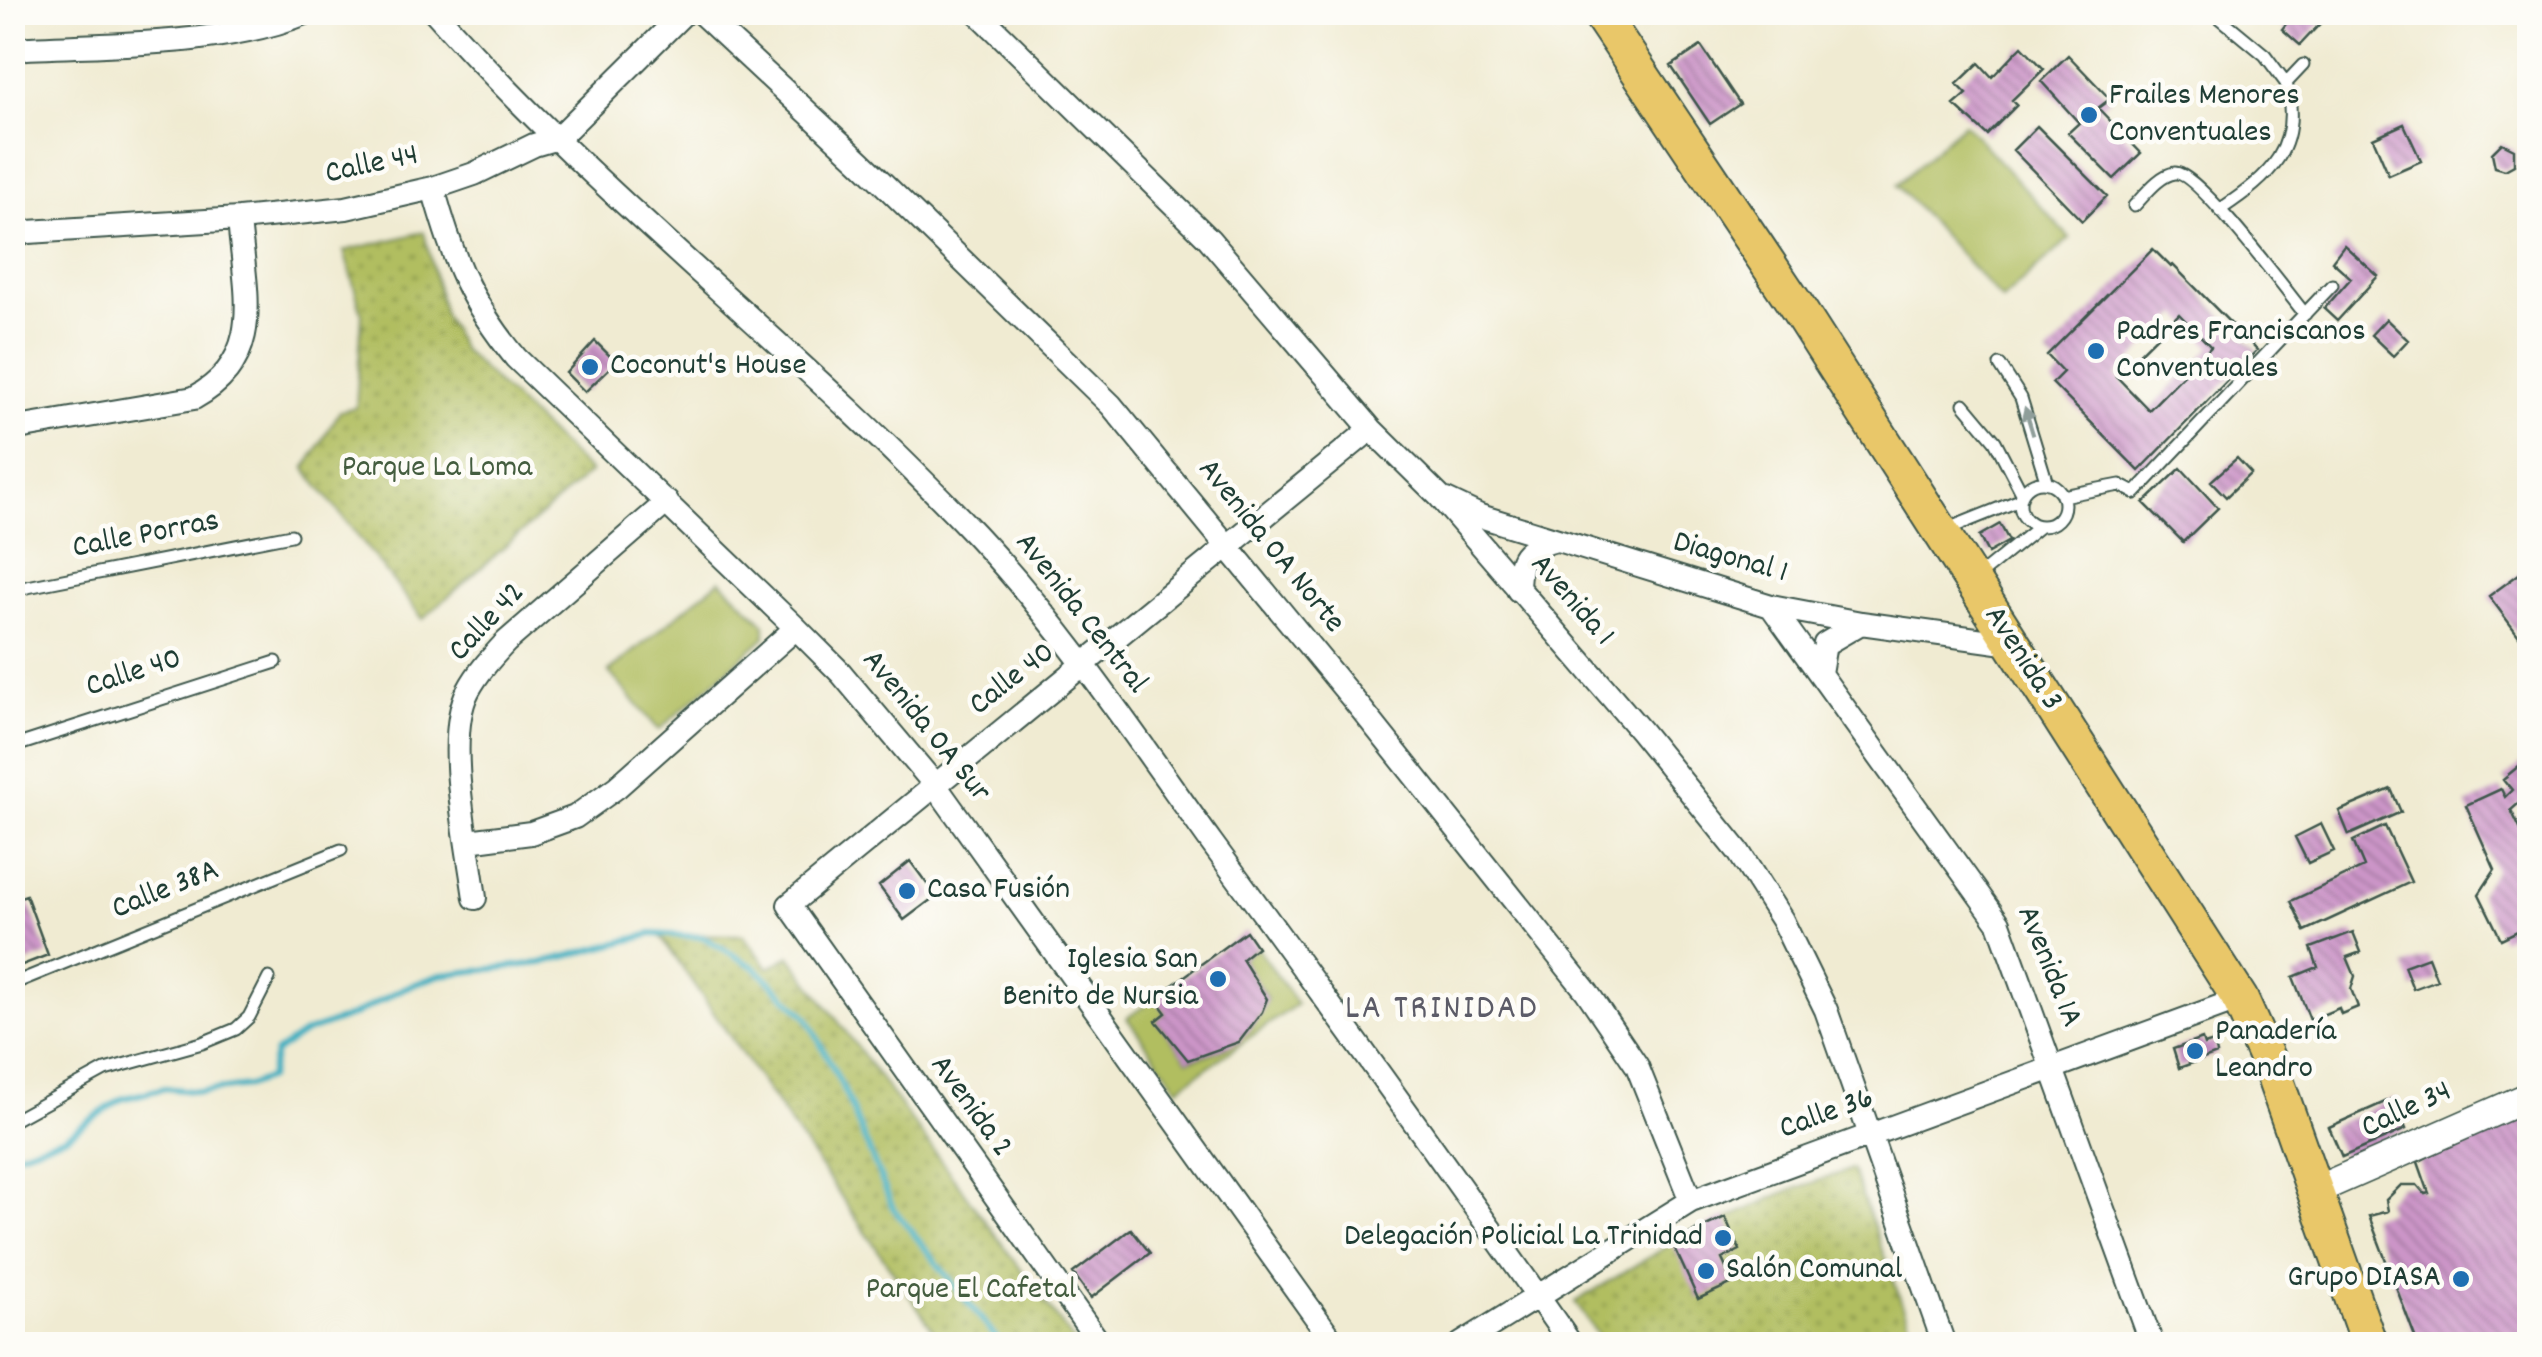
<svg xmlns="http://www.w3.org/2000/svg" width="2542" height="1357" viewBox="0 0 2542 1357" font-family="Dekko,sans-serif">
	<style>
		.green { fill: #b1be60; stroke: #687e4a; stroke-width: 2.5 }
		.park { fill: url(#park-dots); stroke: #687e4a; stroke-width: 2.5 }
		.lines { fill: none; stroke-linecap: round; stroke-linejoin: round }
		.stream { stroke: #43b0c1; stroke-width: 6 }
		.building { fill: url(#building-back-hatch); fill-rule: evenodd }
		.service-casing { stroke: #3e574c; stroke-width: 15 }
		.minor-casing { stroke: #3e574c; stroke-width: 26 }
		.tertiary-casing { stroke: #3e574c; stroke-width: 31 }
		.primary-casing { stroke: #3e574c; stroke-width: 39 }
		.service { stroke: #fff; stroke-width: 11 }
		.minor { stroke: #fff; stroke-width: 22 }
		.tertiary { stroke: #fff; stroke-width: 28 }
		.primary { stroke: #e9c769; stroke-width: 35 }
		.oneway { fill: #8f9e9a }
		.poi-dot { fill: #1f6fb2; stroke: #fdfcf7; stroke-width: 4 }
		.labels { text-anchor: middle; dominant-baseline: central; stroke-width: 9; stroke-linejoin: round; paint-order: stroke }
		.poi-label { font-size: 32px; fill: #1f3d34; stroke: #fdfcf7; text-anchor: start }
		.street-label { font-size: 32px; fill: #1f3d34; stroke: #fdfcf7 }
		.park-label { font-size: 32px; fill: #445d3f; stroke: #fdfcf7 }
		.neighbourhood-label { font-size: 35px; letter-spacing: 2.5px; fill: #5c5c68; stroke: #fdfcf7 }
	</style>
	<defs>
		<pattern id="park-dots" width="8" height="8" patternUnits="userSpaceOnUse" patternTransform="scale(2.5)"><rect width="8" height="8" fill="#b1be60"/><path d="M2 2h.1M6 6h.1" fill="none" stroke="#8f9c50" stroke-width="1.8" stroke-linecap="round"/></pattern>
		<pattern id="building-back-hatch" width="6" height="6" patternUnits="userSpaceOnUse" patternTransform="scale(2.5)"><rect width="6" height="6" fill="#cc95c8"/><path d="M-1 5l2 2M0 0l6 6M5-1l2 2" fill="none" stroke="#a57ba3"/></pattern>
	</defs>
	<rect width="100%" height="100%" fill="#fdfcf7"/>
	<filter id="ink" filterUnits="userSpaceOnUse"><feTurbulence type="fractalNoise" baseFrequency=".01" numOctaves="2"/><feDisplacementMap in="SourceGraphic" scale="20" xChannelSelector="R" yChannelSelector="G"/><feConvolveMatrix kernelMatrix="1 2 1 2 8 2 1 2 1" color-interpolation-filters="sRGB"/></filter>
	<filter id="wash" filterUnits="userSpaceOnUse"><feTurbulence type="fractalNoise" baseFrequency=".0048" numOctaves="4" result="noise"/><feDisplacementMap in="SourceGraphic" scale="40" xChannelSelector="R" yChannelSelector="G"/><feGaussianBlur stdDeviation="2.25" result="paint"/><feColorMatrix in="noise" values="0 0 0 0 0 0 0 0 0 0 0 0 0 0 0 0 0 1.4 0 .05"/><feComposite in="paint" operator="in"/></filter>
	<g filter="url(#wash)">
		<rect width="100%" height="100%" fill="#f0ebd2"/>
		<path class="green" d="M1964,123l106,115 -68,62 -105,-115z
			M720,580l45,44v13l-106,93 -50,-58z
			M1257,947l40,57 -119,84 -51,-70 28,-20 11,15 -9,8 31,39c39,-8 64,-23 79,-61l-25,-40z"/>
		<path class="park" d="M424,232l20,83 18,35 128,122 -167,147 -118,-150 35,-58 16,-4 6,-93 -18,-63z
			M659,934l84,1 26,33 21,-12 286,388h-133z
			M1852,1169l65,175h-313l-29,-42 91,-55 117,-54z"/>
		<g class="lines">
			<path class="stream" d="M12,1155l53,-18 56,-38 44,-11 35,4 48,-6 21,-8 6,-25 29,-20 50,-18 50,-27 36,-13 101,-12 111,-29 51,3 53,31 51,49 36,71 50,120 108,136"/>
		</g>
		<g id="blocks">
			<path class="building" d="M2271,12h60l-31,33 -18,-16 4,-5z
				M1701,46l39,58 -30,20 -39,-58z
				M2022,46l22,23 -32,31 5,5 -30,30 -33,-30 13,-11 -10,-10 22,-21 13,14z
				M2068,55l42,44 -12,9 43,45 -27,26 -46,-46 11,-10 -38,-42z
				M2404,124l17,37 -32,14 -16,-37z
				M2037,126l70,70 -25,25 -69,-71z
				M2502,143l12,6v16l-9,5 -10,-3 -3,-14z
				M2344,245l34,31 -41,45 -13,-12 27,-31 -19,-17z
				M2153,249l18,18 2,-2 84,85 -118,121 -87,-88 11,-11 -16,-17zM2179,314l32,33 -62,63 -33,-34z
				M2386,319l22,21 -15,16 -22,-21z
				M595,341l21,21 -31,30 -19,-19z
				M2237,458l14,15 -25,24 -15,-16z
				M2181,468l37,40 -35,34 -39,-39z
				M2000,524l9,17 -21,12 -9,-17z
				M2530,566v85l-41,-55z
				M2530,757v59l-11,-13 -8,7 19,39v76l-29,14 -22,-45 16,-24 -29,-65 35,-16 4,8 7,-7 -9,-11z
				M2391,789l10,23 -52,23 -10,-24z
				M2321,824l13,27 -26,12 -13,-26z
				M2385,826l26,56 -106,49 -14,-30 73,-34 -11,-26z
				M910,861l26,35 -32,24 -25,-34z
				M26,895l22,60 -36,14v-69z
				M1246,931l11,16 -15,12 25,40 -5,13 -23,30 -51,18 -32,-39 10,-8 -11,-15z
				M2353,932l8,20 -14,5 8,19 -4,13 7,18 -17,7 -2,-6 -29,12 -17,-43 25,-10 -7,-19z
				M2428,957l9,23 -24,9 -9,-23z
				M2202,1039l2,6 10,-3 3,12 -38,14 -6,-19z
				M2394,1098l12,31 -64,28 -13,-30z
				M2530,1110v234h-120l7,-2 -48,-126 19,-5 -2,-11 15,-15h16l8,9 4,-1 -11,-31 68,-36z
				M1725,1217l15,33 -18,9 11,24 -35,16 -26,-57z
				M1131,1229l19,24 -59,45 -18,-25z"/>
		</g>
	</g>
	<g filter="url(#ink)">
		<use href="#blocks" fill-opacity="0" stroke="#3e574c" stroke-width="2.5"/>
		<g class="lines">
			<g class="service-casing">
				<path id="service" d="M2213,12l52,43 21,28
					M2134,206c11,-11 25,-31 41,-33 22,-2 112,119 130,141
					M2221,209c49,-33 82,-61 65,-126l17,-18
					M2000,365l21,33 26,85
					M1964,404l31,37 27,52
					M2020 504a22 22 0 1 1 44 0a22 22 0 1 1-44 0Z
					M2062,496l58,-11 15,8 197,-208
					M1945,530l75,-30
					M1976,578l64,-52
					M12,590l279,-55
					M12,747l264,-85
					M12,984l329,-134
					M12,1121l93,-51 97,-27 34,-14 13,-12 20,-39"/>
			</g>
			<g class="minor-casing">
				<path id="minor" d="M435,12c165,187 368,340 540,522 88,94 161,203 236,308 122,166 242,333 360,502
					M700,12l161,150 250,243 251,305 225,282 50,74 54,135
					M977,12l232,227 162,190 69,68 200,233 98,121 44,69 44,90 118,334
					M12,49c94,-6 210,-1 296,-37
					M433,188c20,72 35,111 83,170l280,270 45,45 94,112 400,559
					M12,233l227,-14 107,-11 87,-20 41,-14 60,-29 24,-7 127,-126
					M12,429l182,-31c74,-40 50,-109 45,-179
					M1446,500l34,16 291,90 90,17 151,21
					M1518,590c1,-35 4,-41 38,-50
					M1771,606l228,317 153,421
					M1820,673l5,-29 36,-21
					M468,841l63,-8 44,-16 42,-30 179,-159
					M475,898c-7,-53 -31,-161 -7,-207 10,-19 24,-34 38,-49l161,-140
					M1100,1344l-311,-439 582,-476
					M1461,1344l230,-143 549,-202"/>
			</g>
			<g class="tertiary-casing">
				<path id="tertiary" d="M2314,1191l216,-95"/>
			</g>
			<g class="primary-casing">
				<path id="primary" d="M1599,12l198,295 443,692 33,74 96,271"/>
			</g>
			<use href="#service" class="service"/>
			<use href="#minor" class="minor"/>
			<use href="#tertiary" class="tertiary"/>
			<use href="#primary" class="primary"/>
		</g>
		<defs><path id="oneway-solid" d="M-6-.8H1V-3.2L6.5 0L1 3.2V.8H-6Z" transform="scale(2.5)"/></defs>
		<use class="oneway" href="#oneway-solid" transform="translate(2029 421) rotate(-107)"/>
	</g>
	<g class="poi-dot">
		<circle cx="2089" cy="115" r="10"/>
		<circle cx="2096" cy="351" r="10"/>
		<circle cx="590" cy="367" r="10"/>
		<circle cx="907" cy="891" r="10"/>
		<circle cx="1218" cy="979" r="10"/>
		<circle cx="2195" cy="1051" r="10"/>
		<circle cx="1723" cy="1238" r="10"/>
		<circle cx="1706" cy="1271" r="10"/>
		<circle cx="2461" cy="1279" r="10"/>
	</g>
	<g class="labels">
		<g class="poi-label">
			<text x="2109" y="97">Frailes Menores<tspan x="2109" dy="37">Conventuales</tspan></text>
			<text x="2116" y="333">Padres Franciscanos<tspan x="2116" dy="37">Conventuales</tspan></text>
			<text x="610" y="367">Coconut's House</text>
			<text x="927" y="891">Casa Fusión</text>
			<text x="1198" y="961" text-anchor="end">Iglesia San<tspan x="1198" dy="37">Benito de Nursia</tspan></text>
			<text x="2215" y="1033">Panadería<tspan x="2215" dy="37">Leandro</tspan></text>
			<text x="1703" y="1238" text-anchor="end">Delegación Policial La Trinidad</text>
			<text x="1726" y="1271">Salón Comunal</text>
			<text x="2441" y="1279" text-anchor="end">Grupo DIASA</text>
		</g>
		<g class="street-label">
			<text transform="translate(372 166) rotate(-12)">Calle 44</text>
			<text transform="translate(146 536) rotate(-11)">Calle Porras</text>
			<text transform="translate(1270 547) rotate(51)">Avenida 0A Norte</text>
			<text transform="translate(1730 559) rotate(16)">Diagonal 1</text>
			<text transform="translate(1571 601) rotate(49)">Avenida 1</text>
			<text transform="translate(1080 614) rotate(52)">Avenida Central</text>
			<text transform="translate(488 623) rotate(-47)">Calle 42</text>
			<text transform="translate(2022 659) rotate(57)">Avenida 3</text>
			<text transform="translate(134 674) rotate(-18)">Calle 40</text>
			<text transform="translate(1013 680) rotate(-38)">Calle 40</text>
			<text transform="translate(925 727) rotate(51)">Avenida 0A Sur</text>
			<text transform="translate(166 891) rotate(-22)">Calle 38A</text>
			<text transform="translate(2048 967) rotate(68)">Avenida 1A</text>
			<text transform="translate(970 1107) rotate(54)">Avenida 2</text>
			<text transform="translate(2407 1111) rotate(-25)">Calle 34</text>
			<text transform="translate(1827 1115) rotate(-20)">Calle 36</text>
		</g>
		<g class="park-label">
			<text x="437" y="469">Parque La Loma</text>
			<text x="971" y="1291">Parque El Cafetal</text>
		</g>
		<g class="neighbourhood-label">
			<text x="1442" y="1010">LA TRINIDAD</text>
		</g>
	</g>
	<rect width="2542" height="1357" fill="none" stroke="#fdfcf7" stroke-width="50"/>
</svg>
